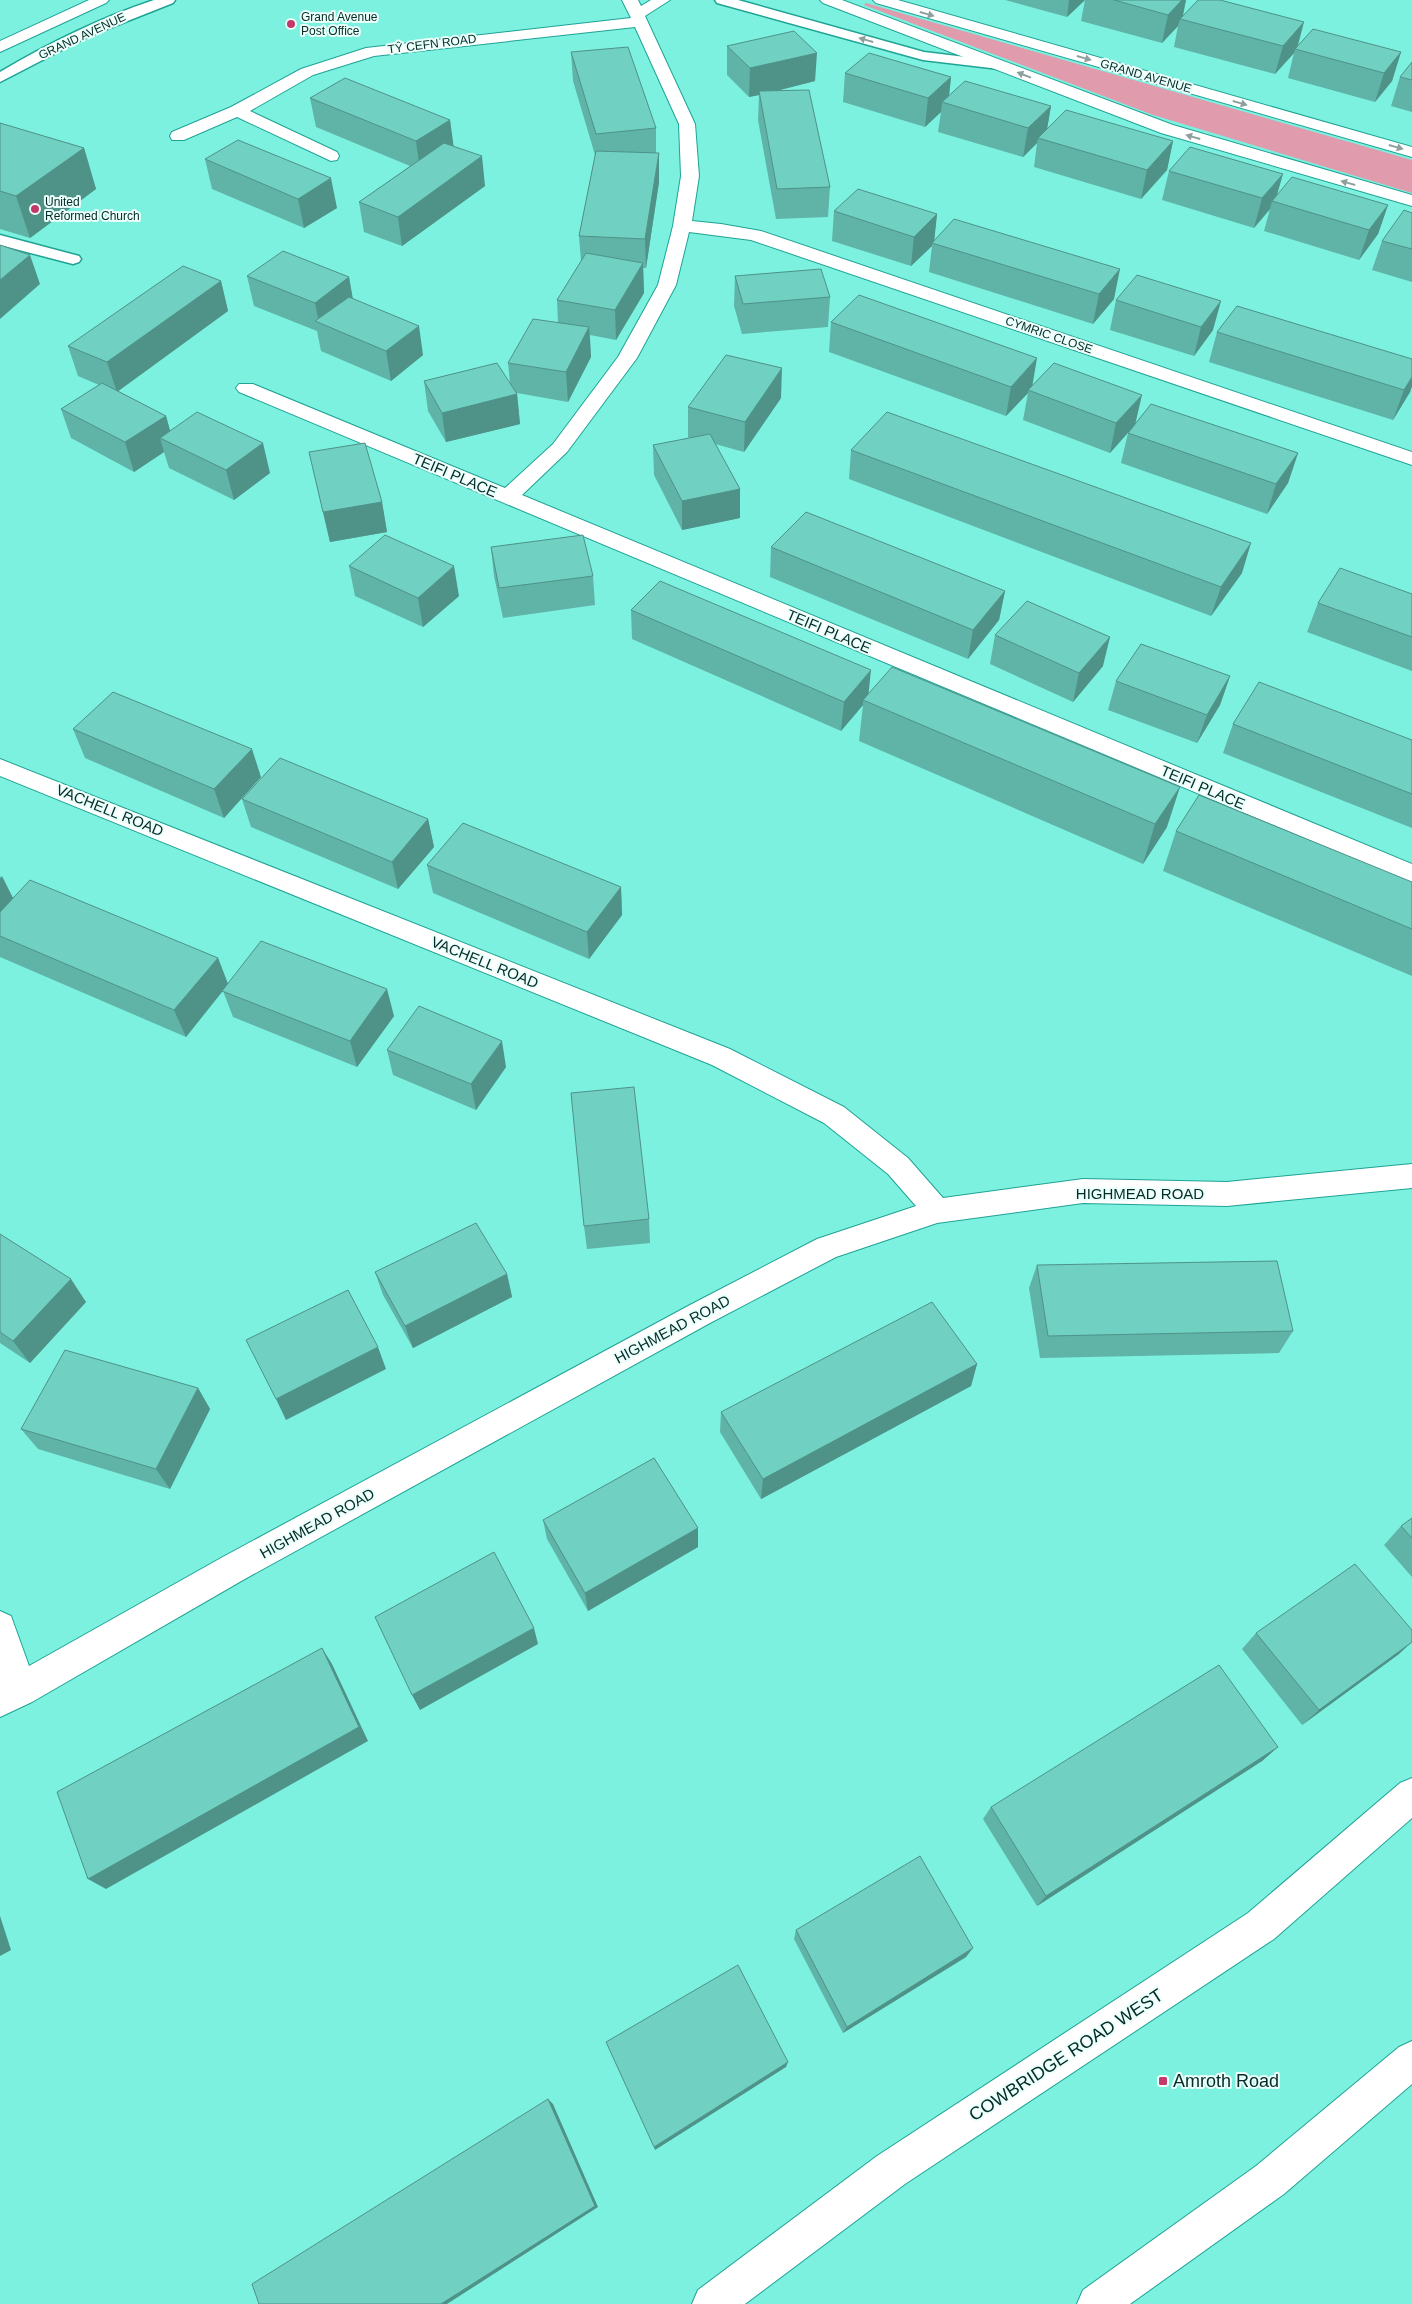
<svg xmlns="http://www.w3.org/2000/svg" width="1412" height="2304" viewBox="0 0 1412 2304" font-family="Arial,sans-serif">
	<style>
		.green { fill: #e09bac }
		.lines { fill: none; stroke-linecap: round; stroke-linejoin: round }
		.service-casing { stroke: #1ea394; stroke-width: 3 }
		.minor-casing { stroke: #1ea394; stroke-width: 2 }
		.tertiary-casing { stroke: #1ea394; stroke-width: 2 }
		.trunk-casing { stroke: #1ea394; stroke-width: 2 }
		.service { fill: #fff; fill-rule: evenodd }
		.minor { fill: #fff; fill-rule: evenodd }
		.tertiary { fill: #fff; fill-rule: evenodd }
		.trunk { fill: #fff; fill-rule: evenodd }
		.wall { fill: #60b3a7 }
		.shaded-wall { fill: #4e9288 }
		.building { fill: #70d0c2; stroke: #4e9288 }
		.oneway { fill: #8ea09e }
		.poi-dot { fill: #c5386a; stroke: #ebfffb; stroke-width: 2 }
		.labels { text-anchor: middle; dominant-baseline: central; stroke-width: 4; stroke-linejoin: round; paint-order: stroke }
		.far-poi-label { font-size: 12px; fill: #052c28; stroke: #ebfffb; text-anchor: start }
		.far-street-label { font-size: 12px; fill: #052c28; stroke: #ebfffb }
		.street-label { font-size: 15px; fill: #052c28; stroke: #ebfffb }
		.near-street-label { font-size: 18px; fill: #052c28; stroke: #ebfffb }
		.near-poi-label { font-size: 18px; fill: #052c28; stroke: #ebfffb; text-anchor: start }
	</style>
	<rect width="100%" height="100%" fill="#7df1e0"/>
	<path class="green" d="M866,3l546,157v33l-259,-78 -289,-110z"/>
	<g class="lines">
		<g class="service-casing">
			<path id="service" d="M154,0h21l-2,3 -86,34 -87,45v-10c49,-29 100,-54 154,-72z
				M715,0h23l186,52 75,9 7,4 -7,4 -76,-9 -206,-57z
				M0,235l79,21 2,3 -2,3 -6,2 -73,-19z"/>
		</g>
		<g class="minor-casing">
			<path id="minor" d="M622,0h16l3,6 10,-6h19l-25,16 50,108 4,52 -7,45 29,3 40,7 651,221v13l-661,-225 -62,-8 -13,53 -39,73 -70,94 -45,43 890,369v19l-1173,-491 -3,-4 3,-4h14l252,104 48,-44 65,-87 40,-72 15,-59 8,-50 -2,-52 -44,-97 -261,29 -61,19 -63,36 87,41 2,4 -2,4 -6,1 -94,-44 -53,23h-12l-2,-4 2,-4 59,-25 70,-38 65,-21 265,-30z
				M0,759l730,290 114,58 64,51 35,40 140,-19 144,3 185,-18v24l-185,18 -144,-3 -146,20 -101,34 -126,66 -467,257 -211,122 -32,15v-106l11,5 18,50 192,-108 469,-253 127,-66 99,-33 -28,-32 -64,-51 -112,-58 -712,-289z
				M1412,1778v40l-138,121 -369,245 -160,120h-53l6,-14 179,-134 371,-243 152,-130z"/>
		</g>
		<g class="tertiary-casing">
			<path id="tertiary" d="M89,0h20l-3,3 -106,49v-11z
				M820,0h22l331,125 239,70v11l-251,-73 -338,-130z
				M873,0h25l514,147v10l-536,-154z"/>
		</g>
		<g class="trunk-casing">
			<path id="trunk" d="M1412,2041v43l-128,110 -154,110h-53l6,-14 173,-124 143,-119z"/>
		</g>
		<use href="#service" class="service"/>
		<use href="#minor" class="minor"/>
		<use href="#tertiary" class="tertiary"/>
		<use href="#trunk" class="trunk"/>
	</g>
	<path class="wall" d="M1005,0h181l-3,16 114,31 104,5 -9,29 -17,21 -87,-24 6,-25 -19,21 -101,-27 4,-21 -16,17 -81,-22 4,-21 -18,17z
		M727,46l88,35 -39,10 54,96 -2,30 -52,2 -18,-99 1,-25 -10,2 -22,-22z
		M571,52l85,76v25h3v29l-13,86h-3l1,25 -28,47 -26,-5 1,22 -23,45 -51,-9 3,31 -74,18 -18,-31 -4,-30 86,2 -2,-20 50,-40 -1,-23 24,-39 -2,-25 16,-81 -22,-74z
		M1412,62v50l-21,-6 9,-29z
		M845,73l106,4 -2,19 102,10 -4,23 126,12 -6,29 -26,29 -107,-32 3,-24 -14,14 -85,-25 3,-20 -16,15 -82,-25z
		M310,98l140,22 3,26 32,40 -83,60 -38,-14 -5,-30 51,-36 -94,-39z
		M0,123l84,25 12,41 -66,49 -30,-9z
		M205,159l132,49 -33,20 -92,-39z
		M1169,171l108,25 111,9 -10,29 -19,26 -95,-29 6,-22 -16,19 -92,-28z
		M834,211l103,3 -3,26 180,59 -21,25 -164,-52 3,-26 -21,20 -79,-25z
		M1412,213v69l-40,-12 10,-29z
		M247,276l102,1 4,22 70,56 -32,26 -70,-30 -4,-20 -63,-25z
		M735,276l95,21 -2,30 -86,7 -8,-28z
		M221,281l7,30 -110,80 48,25 4,15 100,42 -36,27 -65,-32 -5,-16 -30,20 -63,-34 -10,-29 38,-24 -21,-9 -10,-30z
		M1116,300l97,30 -19,26 -84,-26z
		M831,322l201,63 103,39 163,29 -10,30 -21,31 -146,-51 7,-30 1,-2 -19,22 -87,-33 5,-27 -22,23 -177,-64z
		M1217,332l195,27v27l-2,6 -17,28 -184,-58z
		M781,398l-37,54 -29,-8 25,45v29l-58,12 -28,-55 -1,-30 37,-7 -2,-1v-30z
		M851,450l391,123 -31,43 -362,-137z
		M309,452l73,50 5,30 -57,10z
		M491,547l102,29 2,29 -92,13 -9,-42z
		M771,547l234,44 -6,29 -31,39 -198,-82z
		M349,566l110,30 -36,31 -68,-31z
		M1412,594v77l-105,-39 11,-29z
		M631,610l238,84 298,133 -24,37 -284,-123 4,-36 -22,26 -209,-92z
		M995,635l108,31 -30,36 -83,-38z
		M1230,676l-10,29 -23,38 -89,-33 8,-29z
		M1233,724l179,16v88l-189,-75z
		M73,729l188,48 -37,41 -139,-60z
		M242,799l186,20 6,28 -36,42 -147,-62z
		M1176,831l236,51v94l-249,-105z
		M427,865l194,22 1,28 -33,44 -156,-66z
		M0,876l13,22 205,60 10,26 166,32 -37,51 -124,-50 -10,-26 -37,46 -186,-80z
		M387,1050l119,17 -30,43 -83,-35z
		M649,1219l1,24 -63,6 -3,-23z
		M0,1234l86,68 -56,61 -30,-20z
		M1037,1265l256,66 -14,22 -239,5 -11,-70z
		M375,1272l132,2 5,23 -99,51 -30,-53z
		M977,1364l-6,22 -210,113 -41,-67 1,-20z
		M198,1388l12,21 -40,80 -132,-40 -17,-20z
		M1412,1518v59l-28,-32 17,-19z
		M543,1520l155,8v19l-110,64 -41,-72z
		M1256,1633l143,21 -97,71 -60,-76z
		M1278,1747l-16,14 -225,145 -54,-87 8,-12z
		M796,1930l170,27 -123,76 -49,-94z"/>
	<path class="shaded-wall" d="M1069,0h16l-18,17z
		M1182,0h4l-4,19h-2l-2,7 -16,17 6,-28z
		M1304,22l-7,27h-2l-1,4 -19,21 8,-28z
		M1401,52l-9,29 -17,21 9,-29z
		M817,53l-2,28 -55,14 -1,-4v4l-10,2 1,-29z
		M951,77l-3,27 -6,-2 -1,10 -16,15 3,-29z
		M1051,106l-5,29 -8,3 -1,5 -14,14 5,-29z
		M450,120l4,29 -34,21 -4,-29z
		M1173,141l-6,29 -26,29 6,-29z
		M84,148l12,41 -66,49 -14,-42z
		M659,153v29l-13,86 -1,-29z
		M482,156l3,30 -83,60 -4,-29z
		M1283,174l-8,28 -3,-1 -2,8 -16,19 8,-30z
		M331,178l6,30 -33,20 -6,-29z
		M1388,205l-10,29 -19,26 10,-30z
		M937,214l-3,29h-2v3l-21,20 3,-29z
		M30,255l10,29 -40,35v-39z
		M643,263l1,30 -28,47 -1,-30z
		M1120,269l-6,30 -21,25 6,-30z
		M349,277l5,30 -35,16 -4,-20z
		M221,281l7,30 -111,81 -10,-30z
		M1221,301l-8,29 -19,26 7,-29z
		M419,326l4,29 -32,26 -5,-30z
		M589,327l2,30 -23,45 -2,-30z
		M1037,358l-5,30 -4,2v3l-22,23 5,-29z
		M782,368l-1,30 -37,54 1,-30z
		M1412,377v9l-2,6 -17,28 11,-30z
		M517,394l3,30 -74,18 -4,-29z
		M1142,395l-7,30 -25,28 6,-30z
		M166,416l8,29 -14,-7 4,14 -30,20 -9,-30z
		M263,443l7,30 -36,27 -8,-30z
		M1298,453l-10,30 -21,31 9,-30z
		M740,489v29l-58,12v-29z
		M382,502l5,30 -57,10 -7,-30z
		M1251,543l-9,30 -31,43 10,-29z
		M454,566l5,30 -36,31 -5,-29z
		M1005,591l-6,29 -31,39 5,-29z
		M1110,637l-7,29 -30,36 6,-29z
		M871,670l-3,29 -5,1v5l-22,26 3,-29z
		M1230,676l-10,29 -23,38 10,-28z
		M252,749l9,28 -37,41 -10,-29z
		M1180,787l-13,40 -24,37 12,-40z
		M428,819l6,28 -36,42 -6,-27z
		M2,876l14,28 -16,18v-43z
		M621,887l1,28 -33,44 -2,-27z
		M218,958l10,26 -42,53 -12,-27z
		M387,989l7,27 -37,51 -7,-26z
		M502,1041l4,26 -30,43 -5,-26z
		M507,1274l5,23 -99,51 -8,-22z
		M71,1279l15,23 -56,61 -17,-22z
		M378,1347l8,22 -100,51 -10,-21z
		M977,1364l-6,22 -210,113 2,-20z
		M198,1388l12,21 -40,80 -14,-20z
		M698,1528v19l-110,64 -3,-18z
		M534,1628l4,16 -118,66 -8,-15z
		M1412,1642l-13,12 -97,71 17,-15z
		M322,1648l10,16 36,77 -262,148 -18,-10z
		M1278,1747l-16,14 -225,145 9,-10z
		M0,1916l11,34 -11,6z
		M973,1948l-7,9 -123,76 4,-6z
		M788,2062l-2,5 -131,83 -1,-3z
		M548,2099l5,5 45,103 -151,97h-6z"/>
	<path class="building" d="M1114,0h68l-14,15z
		M1198,0h22l84,22 -21,24 -103,-27z
		M1313,29l88,23 -17,21 -89,-24z
		M794,31l23,22 -67,15 -23,-22z
		M628,47l28,81 -60,6 -25,-82z
		M869,53l82,24 -23,21 -83,-25z
		M1412,62v18l-12,-3z
		M345,78l105,42 -34,21 -106,-43z
		M965,81l86,25 -23,22 -86,-26z
		M809,90l21,97 -53,2 -18,-98z
		M1066,110l107,31 -26,29 -109,-32z
		M0,123l84,25 -68,48 -16,-5z
		M238,140l93,38 -33,21 -93,-40z
		M444,143l38,13 -84,61 -39,-15z
		M1190,147l93,27 -21,24 -93,-27z
		M596,151l63,2 -14,86 -66,-3z
		M1292,177l96,28 -19,25 -97,-29z
		M858,189l79,25 -23,23 -80,-26z
		M1404,210l8,3v36l-30,-8z
		M954,219l166,50 -21,25 -167,-51z
		M0,245l30,10 -30,25z
		M283,251l66,26 -34,26 -68,-27z
		M586,253l57,10 -28,47 -58,-10z
		M183,266l38,15 -114,81 -39,-16z
		M821,269l9,28 -87,7 -8,-28z
		M1137,275l84,26 -20,26 -85,-27z
		M859,295l178,63 -26,29 -180,-65z
		M349,297l70,29 -33,25 -71,-30z
		M1237,306l175,53v18l-8,13 -187,-58z
		M533,319l56,8 -23,45 -58,-9z
		M726,355l56,13 -37,54 -57,-15z
		M497,363l20,31 -75,19 -18,-32z
		M1054,363l88,32 -26,28 -88,-33z
		M102,383l64,33 -41,26 -64,-33z
		M1151,404l147,49 -22,31 -148,-51z
		M197,412l66,31 -37,27 -66,-32z
		M887,412l364,131 -30,44 -370,-137z
		M710,434l30,55 -58,12 -29,-56z
		M365,443l17,59 -59,10 -14,-60z
		M806,512l199,79 -32,39 -202,-83z
		M385,535l69,31 -36,32 -69,-32z
		M583,535l10,41 -94,12 -8,-41z
		M1340,568l72,26v43l-94,-34z
		M660,581l211,89 -27,32 -213,-92z
		M1027,601l83,36 -31,36 -84,-38z
		M1141,644l89,32 -23,39 -91,-34z
		M892,667l288,120 -25,37 -292,-124z
		M1259,682l153,58v54l-179,-70z
		M113,692l139,57 -38,40 -141,-60z
		M280,758l148,61 -36,43 -150,-63z
		M1199,795l213,87v47l-236,-98z
		M463,823l158,64 -34,45 -160,-67z
		M30,880l188,78 -44,52 -174,-74v-24z
		M261,941l126,48 -37,52 -128,-50z
		M419,1006l83,35 -31,43 -84,-34z
		M634,1087l15,132 -65,7 -13,-133z
		M476,1223l31,51 -102,52 -30,-54z
		M0,1234l71,45 -58,62 -13,-9z
		M1277,1261l16,70 -245,5 -11,-71z
		M348,1290l30,57 -102,52 -30,-59z
		M932,1302l45,62 -214,115 -42,-67z
		M65,1350l133,38 -42,81 -135,-40z
		M654,1458l44,70 -113,65 -42,-73z
		M1412,1518v20l-11,-12z
		M494,1552l40,76 -122,67 -37,-78z
		M1355,1564l57,66v12l-93,68 -63,-77z
		M322,1648l37,79 -271,152 -31,-87z
		M1219,1665l59,82 -232,149 -55,-89z
		M920,1856l53,92 -126,79 -51,-97z
		M738,1965l50,97 -134,85 -48,-105z
		M548,2099l47,107 -154,98h-182l-7,-20z"/>
	<defs><path id="oneway-solid" d="M-6-.8H1V-3.2L6.5 0L1 3.2V.8H-6Z" transform="scale(1.25)"/></defs>
	<g class="oneway">
		<use href="#oneway-solid" transform="translate(927 14) rotate(16)"/>
		<use href="#oneway-solid" transform="translate(866 40) rotate(-164)"/>
		<use href="#oneway-solid" transform="translate(1084 58) rotate(16)"/>
		<use href="#oneway-solid" transform="translate(1024 75) rotate(-159)"/>
		<use href="#oneway-solid" transform="translate(1240 103) rotate(16)"/>
		<use href="#oneway-solid" transform="translate(1193 137) rotate(-164)"/>
		<use href="#oneway-solid" transform="translate(1396 147) rotate(16)"/>
		<use href="#oneway-solid" transform="translate(1348 183) rotate(-164)"/>
	</g>
	<g class="poi-dot">
		<circle cx="291" cy="24" r="5"/>
		<circle cx="35" cy="209" r="5"/>
		<rect x="1158" y="2076" width="10" height="10" rx="2.5"/>
	</g>
	<g class="labels">
		<g class="far-poi-label">
			<text x="301" y="17">Grand Avenue<tspan x="301" dy="14">Post Office</tspan></text>
			<text x="45" y="202">United<tspan x="45" dy="14">Reformed Church</tspan></text>
		</g>
		<g class="far-street-label">
			<text transform="translate(82 36) rotate(-25)">GRAND AVENUE</text>
			<text transform="translate(432 44) rotate(-7)">TŶ CEFN ROAD</text>
			<text transform="translate(1146 76) rotate(16)">GRAND AVENUE</text>
			<text transform="translate(1049 335) rotate(19)">CYMRIC CLOSE</text>
		</g>
		<g class="street-label">
			<text transform="translate(455 475) rotate(23)">TEIFI PLACE</text>
			<text transform="translate(829 631) rotate(23)">TEIFI PLACE</text>
			<text transform="translate(1203 787) rotate(23)">TEIFI PLACE</text>
			<text transform="translate(110 810) rotate(22)">VACHELL ROAD</text>
			<text transform="translate(485 962) rotate(22)">VACHELL ROAD</text>
			<text x="1140" y="1193">HIGHMEAD ROAD</text>
			<text transform="translate(672 1329) rotate(-28)">HIGHMEAD ROAD</text>
			<text transform="translate(317 1523) rotate(-29)">HIGHMEAD ROAD</text>
		</g>
		<g class="near-street-label">
			<text transform="translate(1066 2055) rotate(-33)">COWBRIDGE ROAD WEST</text>
		</g>
		<g class="near-poi-label">
			<text x="1173" y="2081">Amroth Road</text>
		</g>
	</g>
</svg>
